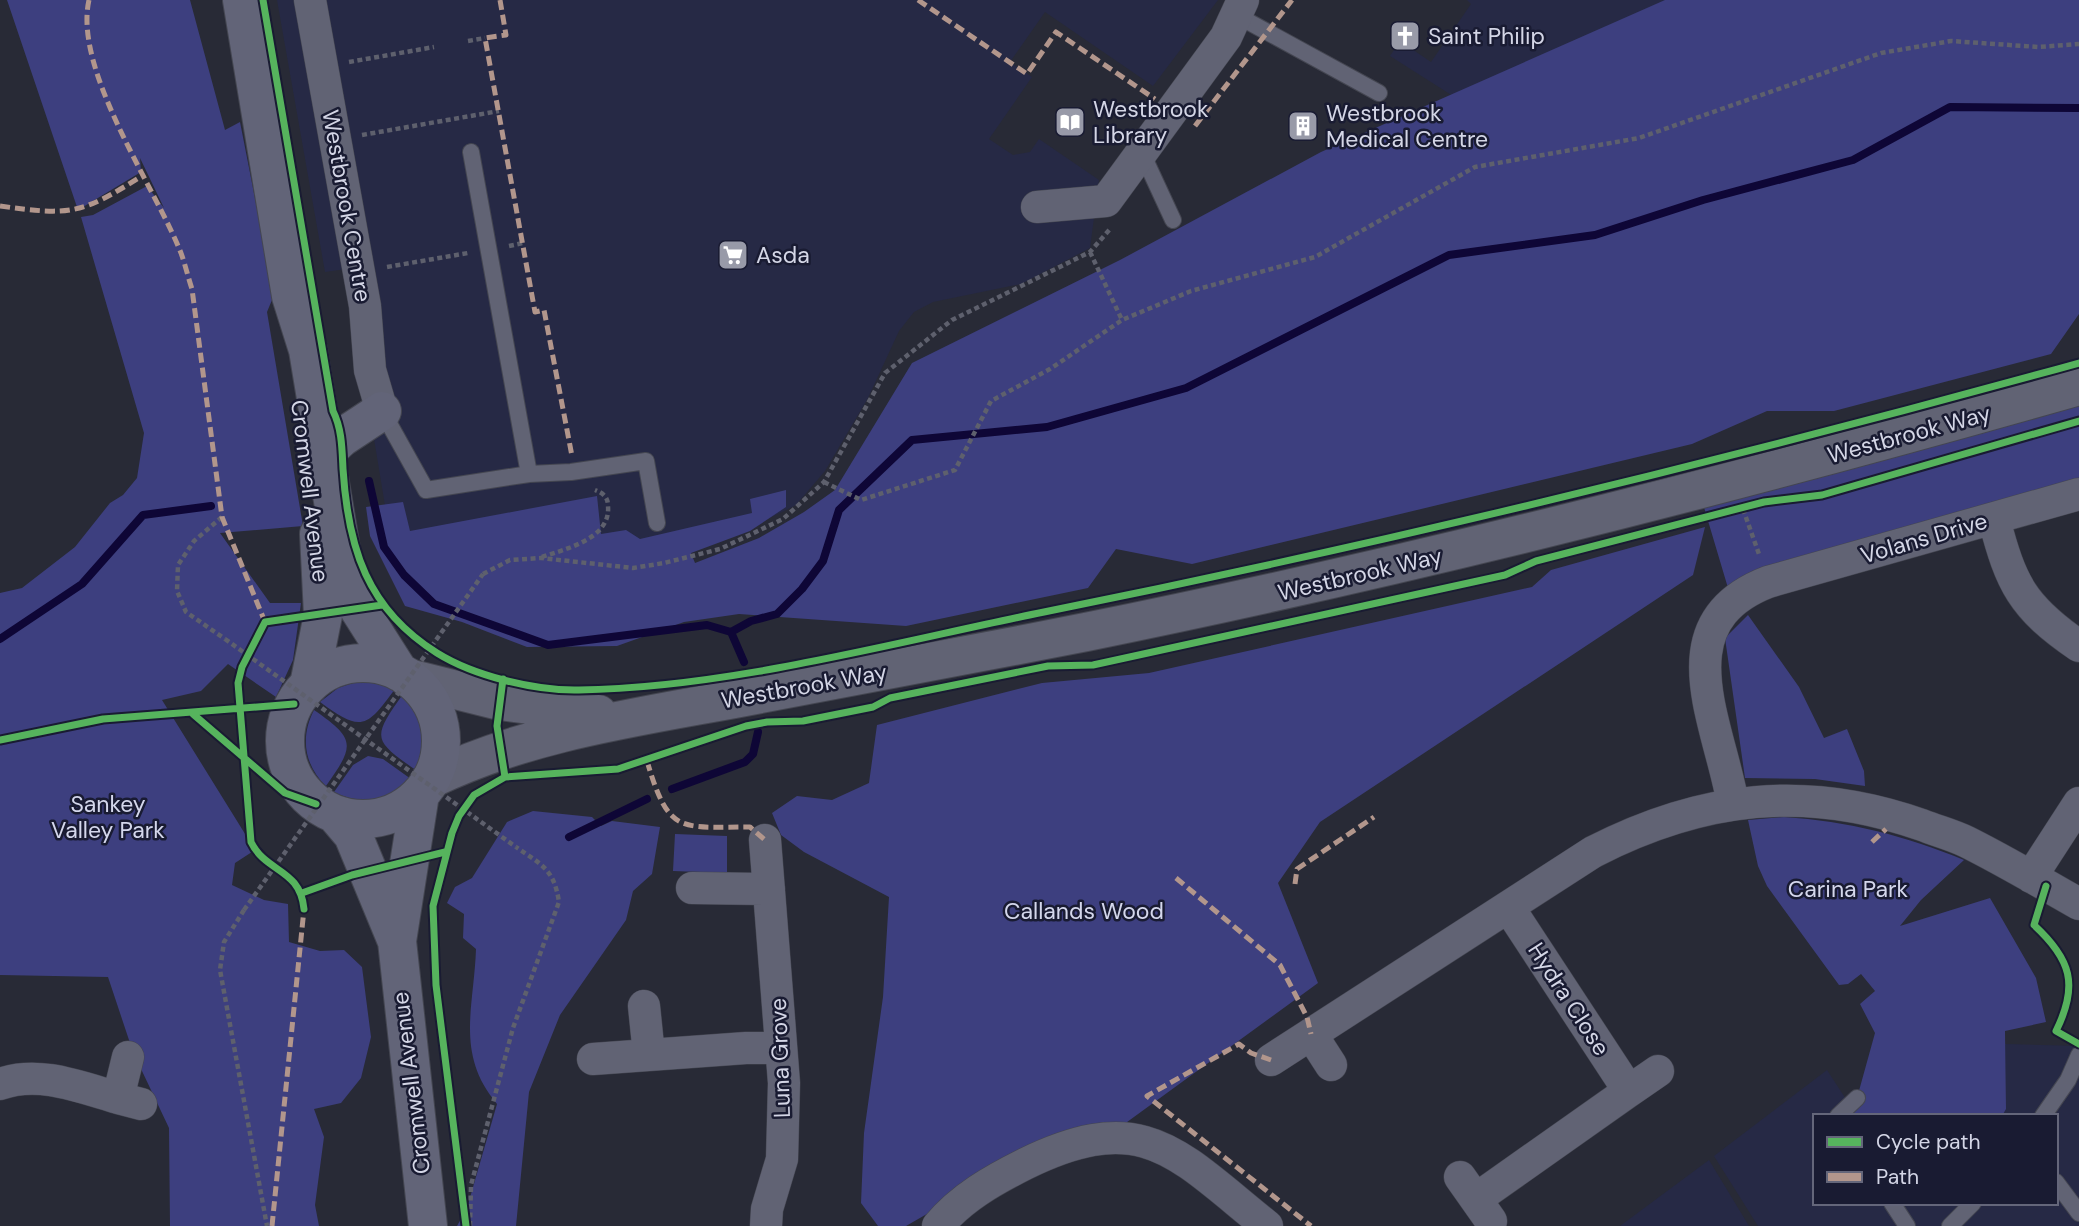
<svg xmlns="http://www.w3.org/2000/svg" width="2079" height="1226" viewBox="0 0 2079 1226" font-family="'DM Sans',sans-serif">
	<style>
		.built { fill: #262945 }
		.green { fill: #3d3f7f }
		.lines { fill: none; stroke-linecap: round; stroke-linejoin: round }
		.stream { stroke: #0e0636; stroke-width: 8 }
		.service-casing { stroke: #444651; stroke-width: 18 }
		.minor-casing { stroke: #444651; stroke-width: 33 }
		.tertiary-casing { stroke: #444651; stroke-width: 40 }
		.primary-casing { stroke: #444651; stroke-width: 40 }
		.path { stroke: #5e606d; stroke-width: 4.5; stroke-dasharray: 5 3.5; stroke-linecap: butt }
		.service { stroke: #616374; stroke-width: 16 }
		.minor { stroke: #616374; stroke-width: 32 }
		.tertiary { stroke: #616374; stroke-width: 38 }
		.primary { stroke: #626478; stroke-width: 38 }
		.path-bridge { stroke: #5e606d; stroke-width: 4.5; stroke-dasharray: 5 3.5; stroke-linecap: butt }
		.quiet { stroke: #b2968c; stroke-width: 5; stroke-dasharray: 10 5; stroke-linecap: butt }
		.cycleway-casing { stroke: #191b32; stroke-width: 11 }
		.cycleway { stroke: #56b35d; stroke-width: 7 }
		.labels { text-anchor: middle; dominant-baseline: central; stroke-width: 5; stroke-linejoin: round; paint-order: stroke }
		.poi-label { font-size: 23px; fill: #d4d6e6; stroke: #191b32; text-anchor: start }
		.street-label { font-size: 23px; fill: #d4d6e6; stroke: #191b32 }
		.park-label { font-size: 23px; fill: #d4d7ec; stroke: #191b32 }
	</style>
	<rect width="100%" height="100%" fill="#282a36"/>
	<path class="built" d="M277,0h941l-65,86 -108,-74 -35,50 22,15 -43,62 24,16 17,-3 9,-13 60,41 -9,68 -69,36 -88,18 -19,10 -15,19 -31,67 -43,73 -29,34 -62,31 -342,12 -46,-279 -21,3z
		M1467,0h236l-217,117 -96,-61 10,-15 31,21 40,-58z
		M2005,1044l74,2v180h-321l-44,-70 113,-86 30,46h-42v87h241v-87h-55l5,-7z
		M1709,1160l40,66h-129z"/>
	<path class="green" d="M7,0h183l35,130 15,-8 34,173 -7,17 36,214 -83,7 50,70h31l-8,57 -17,37 -48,-33 -27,27 -39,9 93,150 -20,13 -3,22 32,15 24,4 1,38 31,9 24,-1 18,17 9,70 -10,41 -20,25 -27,6 10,28 -9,68 4,21h-149l-1,-98 -36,-76 -25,-75 -108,-2v-382l22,-5 53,-41 35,-44 13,-8 14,-17 7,-45 -63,-216 12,-2 54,-29 17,22 -24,-50 1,14 -63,38z
		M1665,0h414v314l-28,40 -217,57h-67l-75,33 -500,120 -76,-15 -28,39 -182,38 -167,-12 -55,8 -67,24 -90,1 -65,-25 -57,-16 -35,-70 -4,-29 37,-5 7,29 187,-35 4,38 25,-4 14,9 112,-26 -2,-14 36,-9v17l-36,24 -59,22 4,10 64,-25 45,-26 31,-22 77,-127 208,-103 201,-108z
		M2079,389v109l-348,100 -28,-94z
		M1705,527l-12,48 -373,247 -42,61 40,100 -228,166 -104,31 -80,46h-28l-17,-23 3,-70 19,-136 6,-100 -85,-45 -23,-17 -9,-22 25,-17 35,4 37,-17 8,-58 165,-42 107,-10 383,-86 19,-17z
		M1748,615l51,72 25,51 23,-9 17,42 1,15 -50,-7 -70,-1 -20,-140z
		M356,682h18l21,7c-29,40 -34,43 -75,13l18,-14z
		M403,694c22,21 28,50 14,77 -44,-31 -46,-32 -14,-77z
		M314,710c42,29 41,35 12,76 -22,-21 -26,-49 -12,-76z
		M368,756l15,3 28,20c-23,22 -49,27 -77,13l19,-27z
		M533,811l59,6 9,9 11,-5 48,6 -8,47 -19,17 -7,29 -66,95 -31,77 -13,134h-59l10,-18 30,-104c-42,-50 -23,-96 -21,-155l-13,-11 1,-24 -17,-11 8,-16 17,-9 35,-56z
		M1784,817c64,4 122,19 180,43l-43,40 -21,26 90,-28 46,80 10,44 -41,9 1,78 -4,7h-164l19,-18 18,-65 -15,-29 15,-13 -14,-17 -13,10 -9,1 -72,-99 -9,-20 -10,-46z
		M675,834l52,2v37l-54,-2z"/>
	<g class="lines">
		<path class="stream" d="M369,481l15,66 20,28 30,29 114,41 159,-20 24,7 20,-11 26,-7 25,-25 21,-28 16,-51 73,-70 135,-13 139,-39 263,-133 146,-20 108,-35 150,-40 97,-53 129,1
			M731,632l13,30
			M0,639l82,-55 61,-69 68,-9
			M672,789l73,-27 8,-8 5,-22
			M569,837l78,-38"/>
		<g class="service-casing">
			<path id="service" d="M1238,16l141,77
				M1142,153l31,67
				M382,411l44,79 103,-16 -58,-322
				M529,474l42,-2 75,-11 11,62
				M1838,1116l19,-18
				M2043,1116l25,-36 11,-25
				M2056,1182l23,31
				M1892,1203l15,23
				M1950,1226l23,-23"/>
		</g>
		<g class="minor-casing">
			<path id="minor" d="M310,0l55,306 5,64 12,41
				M1037,207l69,-6 120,-164 17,-37
				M1994,519c17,65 28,88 85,127
				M1733,804c-14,-82 -71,-181 35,-222l311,-88
				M765,840l19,243 -2,76 -15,50 -1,17
				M2031,877l48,-74
				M692,888l77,1
				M644,1006l5,49
				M1311,1034l20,31
				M128,1057l-10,41 23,6
				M593,1059l153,-11h35
				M1271,1060l322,-208c109,-56 213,-68 329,-27 15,6 31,10 45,17 38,19 75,41 112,62
				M0,1084c39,-14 80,3 118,14
				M1629,1091l29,-20
				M1460,1177l31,44
				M1476,1199l153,-108 -120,-183
				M938,1226c23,-28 55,-46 87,-62 119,-58 151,-11 242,62"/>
		</g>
		<g class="tertiary-casing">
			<path id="tertiary" d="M408,678l92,23 98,13
				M431,779c95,-46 200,-61 303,-80 118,-22 235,-44 352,-67 335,-68 664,-152 993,-246"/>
		</g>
		<g class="primary-casing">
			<path id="primary" d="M242,0l49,296 17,54 34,205 17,54 40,63
				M326,452l15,-14 41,-27
				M285 741a78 78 0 1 1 156 0a78 78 0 1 1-156 0Z
				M309,685l14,-70 -4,-81
				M420,794l-23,147 31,285
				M336,815l17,20 43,104"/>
		</g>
		<path class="path" d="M468,41l17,-3
			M349,62l85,-15
			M362,135l137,-24
			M509,246l14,-3
			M1090,252l32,68
			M387,267l81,-14
			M824,482l37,18 94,-30 36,-69 59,-32 72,-49 69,-29 124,-34 160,-90 164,-29 242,-85 70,-12 87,6 41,-3
			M1743,509l17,48
			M222,517l-28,24 -16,24 -1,26 9,21 39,27
			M542,557c23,-8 69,-18 66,-51 0,-9 -5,-13 -13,-16
			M483,574l27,-14 31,-2 92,10 31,-5 56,-14 63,-30 41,-37 61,-109 67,-53 138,-68 20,-23
			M244,910l-20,32 -4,28 47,256
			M470,1226l1,-41 42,-157 46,-126c-5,-33 -17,-37 -43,-55"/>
		<use href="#service" class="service"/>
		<use href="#minor" class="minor"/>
		<use href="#tertiary" class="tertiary"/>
		<use href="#primary" class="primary"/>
		<path class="path-bridge" d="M225,639l291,208
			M244,910l239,-336"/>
		<path class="quiet" d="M89,0c-16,70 66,187 92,253 4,11 7,24 11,36l30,228 43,105
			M500,0l6,35 -21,3 50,274 9,-2 28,146
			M918,0l109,74 29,-42 99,67
			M1195,126l97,-126
			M0,206c72,10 81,8 142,-30
			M647,761c22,74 32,66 103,66l15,13
			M1872,842l14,-13
			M1176,878l104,87 27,52 4,17
			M1295,884l2,-15 77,-52
			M1271,1060l-20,-7 -12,-9 -92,52 164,130
			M272,1226l32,-317"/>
		<g class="cycleway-casing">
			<path id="cycleway" d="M263,0l70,411c9,18 9,38 10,58 5,79 24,140 94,184 37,23 98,38 142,37 150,-2 317,-48 465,-78 348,-70 693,-154 1035,-249
				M503,679l-6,47 8,51
				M193,714l92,79 31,11
				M0,740l103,-21 191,-15
				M2046,886l-12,39c37,34 45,60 22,106l23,13
				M302,893l50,-18 93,-23
				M304,909c-4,-41 -38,-36 -53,-67l-13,-159 4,-16 23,-45 117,-17
				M466,1226l-30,-241 -3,-79 19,-73 7,-17 15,-21 31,-18 113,-8 128,-43 21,-4 36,-1 70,-14 17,-9 158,-32 45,-1 412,-90 31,-14 228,-59 58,-7 257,-74"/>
		</g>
		<use href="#cycleway" class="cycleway"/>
	</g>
	<defs>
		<g id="church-square" transform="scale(1.575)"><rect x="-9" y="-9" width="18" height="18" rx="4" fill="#989aa8" stroke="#191b32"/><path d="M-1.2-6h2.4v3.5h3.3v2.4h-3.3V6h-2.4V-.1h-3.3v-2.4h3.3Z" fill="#fff"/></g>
		<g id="library-square" transform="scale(1.575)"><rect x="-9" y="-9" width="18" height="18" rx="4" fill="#989aa8" stroke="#191b32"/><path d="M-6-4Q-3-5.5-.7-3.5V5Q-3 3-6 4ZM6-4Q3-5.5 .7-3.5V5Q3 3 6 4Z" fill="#fff"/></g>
		<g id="building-square" transform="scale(1.575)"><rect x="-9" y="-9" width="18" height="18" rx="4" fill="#989aa8" stroke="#191b32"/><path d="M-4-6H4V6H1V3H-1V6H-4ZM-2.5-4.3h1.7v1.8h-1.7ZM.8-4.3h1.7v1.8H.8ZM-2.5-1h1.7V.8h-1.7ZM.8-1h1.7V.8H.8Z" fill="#fff"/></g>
		<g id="supermarket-square" transform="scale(1.575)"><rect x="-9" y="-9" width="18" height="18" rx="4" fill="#989aa8" stroke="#191b32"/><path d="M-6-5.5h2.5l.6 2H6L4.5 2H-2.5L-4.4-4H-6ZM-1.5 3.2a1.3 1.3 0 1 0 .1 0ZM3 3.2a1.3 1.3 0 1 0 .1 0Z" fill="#fff"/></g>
	</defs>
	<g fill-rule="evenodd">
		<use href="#church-square" x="1405" y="36"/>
		<use href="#library-square" x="1070" y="122"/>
		<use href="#building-square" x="1303" y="126"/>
		<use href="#supermarket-square" x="733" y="255"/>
	</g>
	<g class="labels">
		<g class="poi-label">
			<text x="1428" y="36">Saint Philip</text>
			<text x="1093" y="109">Westbrook<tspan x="1093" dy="26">Library</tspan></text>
			<text x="1326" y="113">Westbrook<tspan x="1326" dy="26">Medical Centre</tspan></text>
			<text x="756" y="255">Asda</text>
		</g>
		<g class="street-label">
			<text transform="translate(347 206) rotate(80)">Westbrook Centre</text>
			<text transform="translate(1909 434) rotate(-15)">Westbrook Way</text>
			<text transform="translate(310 491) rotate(83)">Cromwell Avenue</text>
			<text transform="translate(1924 538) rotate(-16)">Volans Drive</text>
			<text transform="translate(1360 574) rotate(-13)">Westbrook Way</text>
			<text transform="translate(804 686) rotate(-10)">Westbrook Way</text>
			<text transform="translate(1569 999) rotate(57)">Hydra Close</text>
			<text transform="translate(780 1058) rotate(-92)">Luna Grove</text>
			<text transform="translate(411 1083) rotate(-97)">Cromwell Avenue</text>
		</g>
		<g class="park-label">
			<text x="108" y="804">Sankey<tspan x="108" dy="26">Valley Park</tspan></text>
			<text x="1848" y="889">Carina Park</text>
			<text x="1084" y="911">Callands Wood</text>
		</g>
	</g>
	<rect x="1813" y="1114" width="245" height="91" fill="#191b32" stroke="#64667a" stroke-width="2"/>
	<rect x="1827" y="1137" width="35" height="10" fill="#56b35d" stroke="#64667a" stroke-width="2"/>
	<text x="1876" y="1149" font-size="21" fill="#d4d6e6">Cycle path</text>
	<rect x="1827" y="1172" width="35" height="10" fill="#b2968c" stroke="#64667a" stroke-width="2"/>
	<text x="1876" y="1184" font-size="21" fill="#d4d6e6">Path</text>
</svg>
